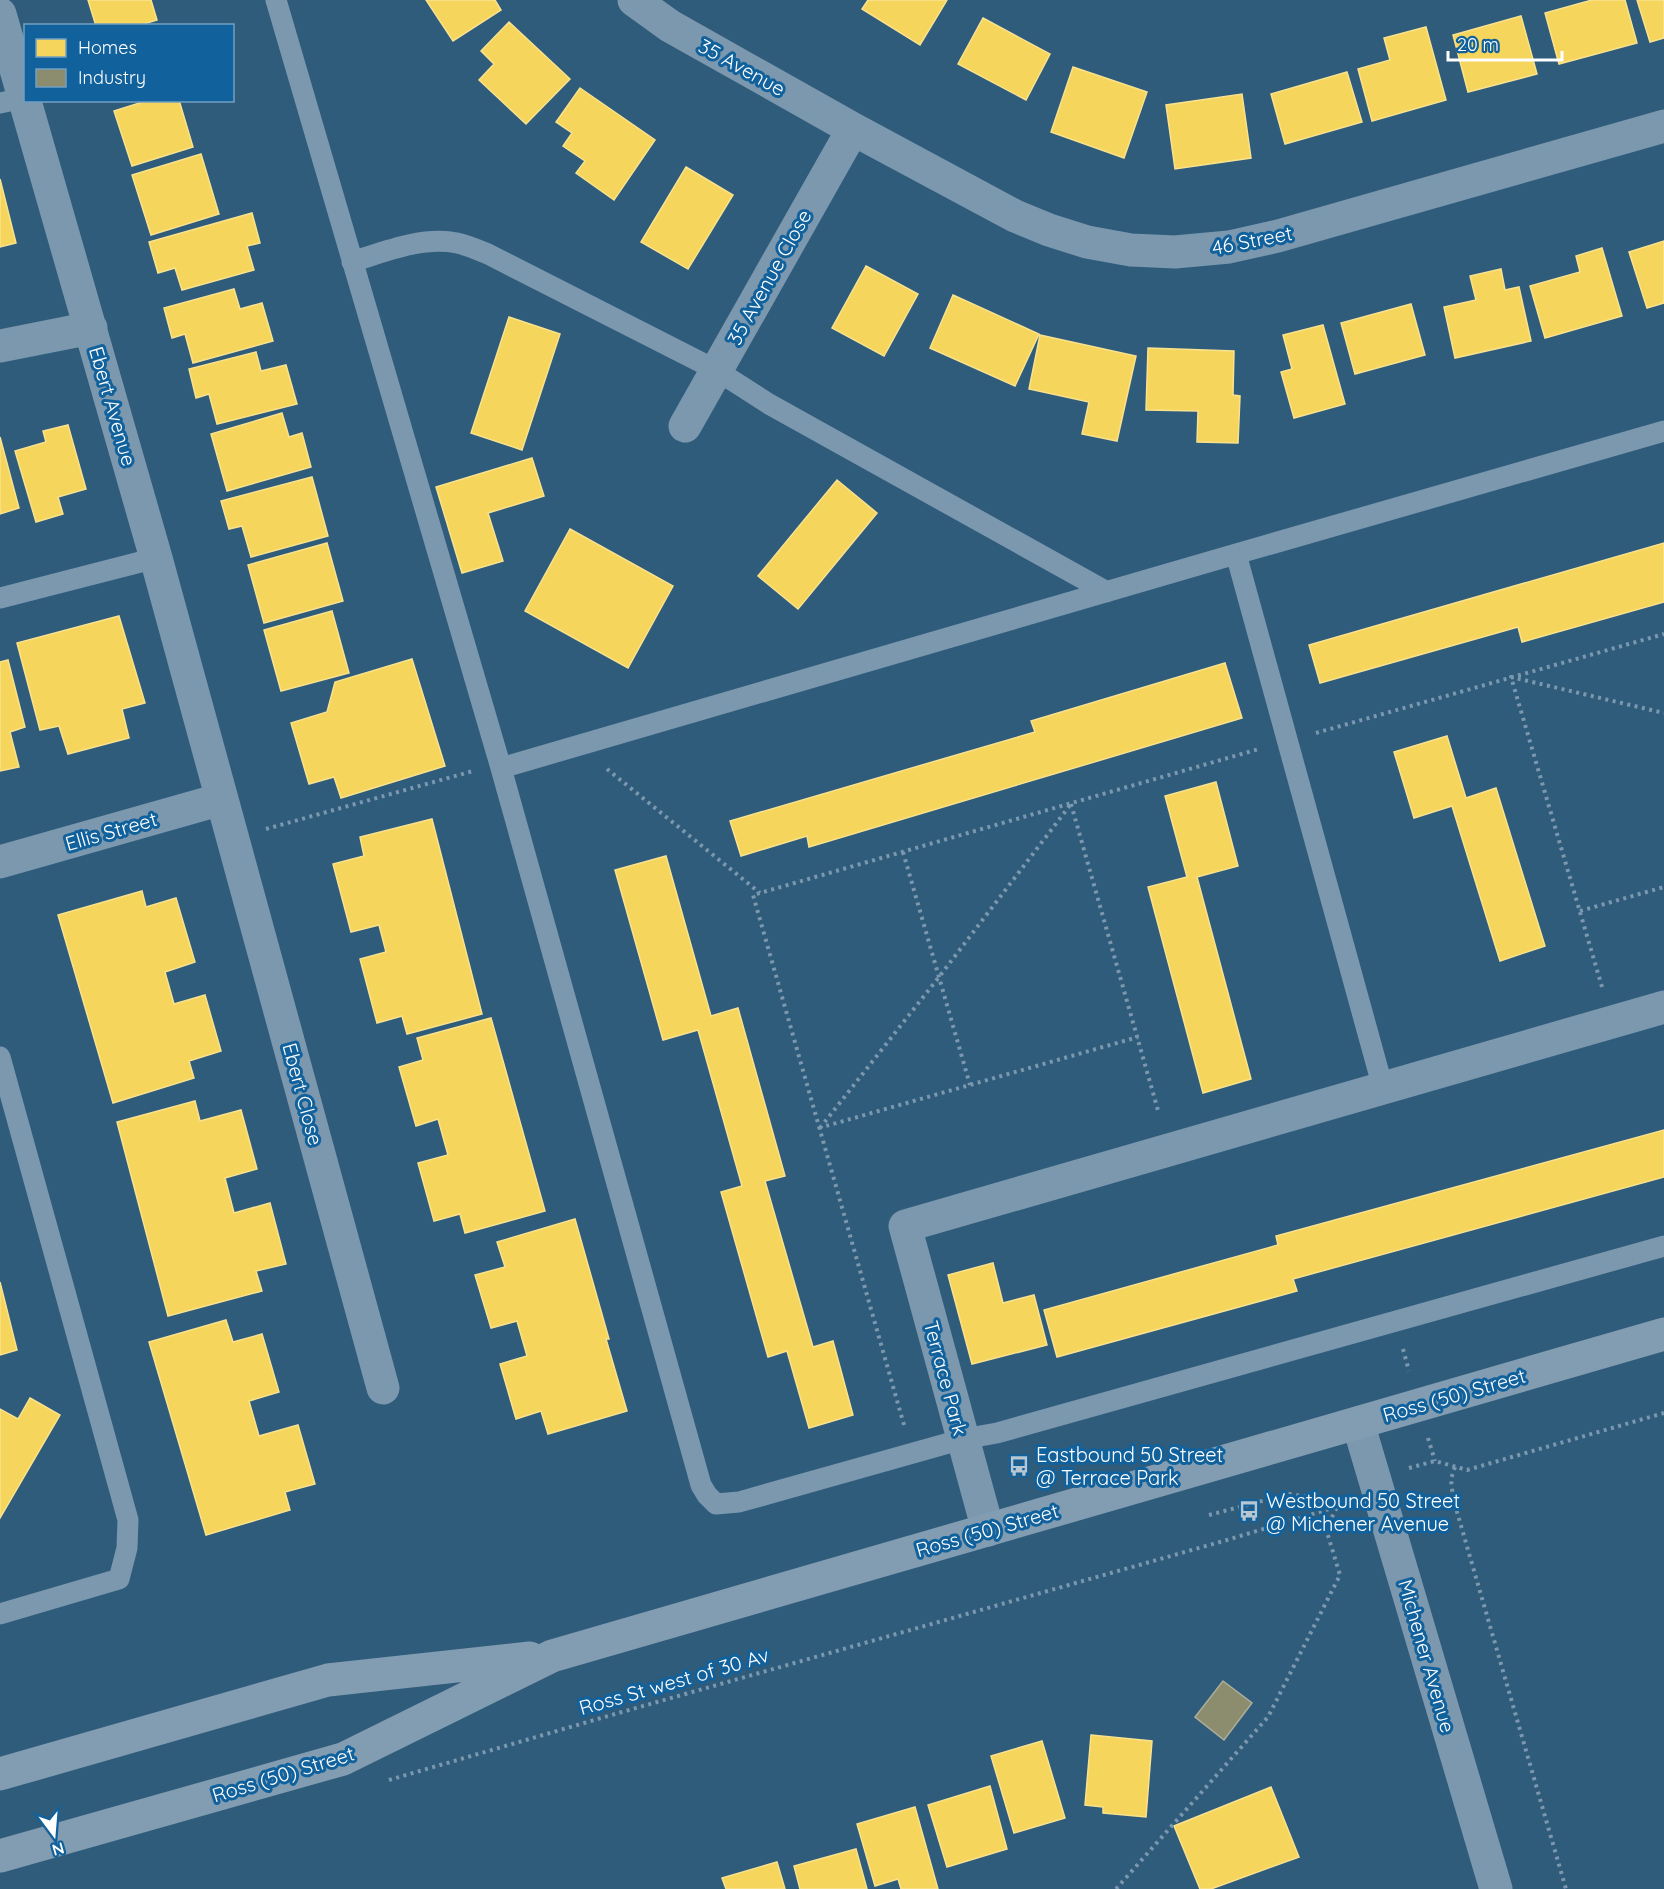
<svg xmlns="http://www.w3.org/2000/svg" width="1664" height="1889" viewBox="0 0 1664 1889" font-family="Quicksand,sans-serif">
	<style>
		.homes { fill: #f6d55c; stroke: #f9e28d; stroke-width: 1.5 }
		.industry { fill: #8c8c6e; stroke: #aeae9a; stroke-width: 1.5 }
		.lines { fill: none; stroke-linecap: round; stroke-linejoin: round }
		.path { stroke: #7b98ae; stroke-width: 4; stroke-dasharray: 3 4.5; stroke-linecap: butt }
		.service { stroke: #7b98ae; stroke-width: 21 }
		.minor { stroke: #7b98ae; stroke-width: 33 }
		.tertiary { stroke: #7b98ae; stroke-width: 33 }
		.secondary { stroke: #829db2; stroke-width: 33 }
		.labels { text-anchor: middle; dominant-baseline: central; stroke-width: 6; stroke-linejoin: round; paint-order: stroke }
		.street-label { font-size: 20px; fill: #fff; stroke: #11619c }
		.poi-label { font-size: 20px; fill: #fff; stroke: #11619c; text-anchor: start }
	</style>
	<rect width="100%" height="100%" fill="#305c7c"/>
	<path class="homes" d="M88,0h63l6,20 -20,6h-41z
		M426,0h69l6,10 -48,31z
		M868,0h79l-27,45 -58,-36z
		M1592,0h33l12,43 -78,21 -14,-51z
		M1637,0h27v38l-14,4z
		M1521,16l16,58 -69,18 -15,-57z
		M983,18l67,36 -24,46 -68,-36z
		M509,22l61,57 -44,45 -47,-44 15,-16 -13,-13z
		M1426,27l20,73 -74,21 -14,-52 32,-9 -6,-22z
		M1073,67l74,25 -23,66 -73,-26z
		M1347,72l15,50 -77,22 -14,-50z
		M580,88l75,52 -41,60 -38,-27 9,-12 -22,-15 9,-13 -16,-11z
		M1242,94l9,64 -76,11 -9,-64z
		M149,100h30l14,47 -61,19 -18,-55z
		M201,154l18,60 -68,21 -19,-60z
		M686,167l47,28 -45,74 -47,-27z
		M0,179l16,64 -16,4z
		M252,213l8,30 -13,3 7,24 -72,20 -7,-22 -17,5 -9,-31z
		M1664,241v62l-17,5 -18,-56z
		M1602,248l20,68 -77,22 -15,-52 50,-14 -4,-16z
		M866,266l52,28 -34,62 -52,-28z
		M1501,269l4,21 14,-3 12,54 -76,17 -11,-51 32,-7 -6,-24z
		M234,289l6,20 22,-6 11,38 -80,22 -8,-29 -13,4 -8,-30z
		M953,295l86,39 -24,52 -85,-38z
		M1411,304l14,51 -70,19 -14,-51z
		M509,317l51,17 -38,116 -51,-17z
		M1323,325l22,79 -51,14 -13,-46 11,-3 -9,-34z
		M1040,335l96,21 -19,85 -35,-7 7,-32 -60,-13z
		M1148,348l86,3 -1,44 7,1 -2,47 -41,-1 1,-31 -52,-1z
		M256,352l5,19 25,-6 11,39 -80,20 -8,-30 -13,4 -7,-29z
		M282,413l7,24 13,-4 9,34 -84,24 -16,-57z
		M68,425l18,64 -28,8 5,17 -27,8 -21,-71 31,-9 -3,-11z
		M0,437l19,71 -19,6z
		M532,458l12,38 -56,17 15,48 -41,12 -26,-86z
		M312,477l16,59 -77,21 -9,-31 -13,3 -8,-28z
		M837,480l40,33 -79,96 -40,-33z
		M570,529l103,57 -45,82 -103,-57z
		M327,543l16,58 -79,22 -16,-58z
		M1664,543v59l-142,40 -4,-15 -198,56 -11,-38z
		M332,611l17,62 -68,18 -17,-61z
		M119,616l26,87 -23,6 7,29 -61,16 -9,-28 -19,4 -23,-87z
		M412,659l33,107 -104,32 -7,-21 -25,7 -18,-61 36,-11 8,-30z
		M8,660l17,67 -15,5 9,35 -19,4v-109z
		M1225,663l17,55 -433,129 -2,-11 -66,20 -11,-35 305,-89 -4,-11z
		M1447,736l19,62 30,-10 49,158 -45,15 -48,-155 -38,12 -20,-66z
		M1216,782l22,84 -41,11 54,202 -48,14 -55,-206 39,-10 -22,-81z
		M432,819l50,195 -75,20 -5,-18 -25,7 -17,-64 26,-7 -7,-27 -28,7 -18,-68 31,-8 -4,-19z
		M666,856l45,160 27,-8 47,168 -20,5 48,166 20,-6 20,74 -44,13 -22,-77 -19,6 -47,-165 21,-6 -44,-156 -35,10 -48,-170z
		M142,891l4,16 30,-9 19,64 -30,10 9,32 31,-9 16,56 -32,10 5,17 -81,25 -55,-188z
		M491,1018l54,193 -80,22 -5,-19 -26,7 -16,-58 30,-8 -10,-36 -22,7 -17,-59 24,-7 -6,-22z
		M195,1101l5,20 41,-11 16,59 -32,9 9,35 36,-10 16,61 -30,7 6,20 -94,25 -51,-194z
		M1664,1130v47l-371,102 4,12 -240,66 -13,-47 234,-65 -2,-9z
		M575,1219l34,120h-3l21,72 -79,23 -7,-23 -25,8 -16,-55 27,-8 -10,-35 -26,7 -16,-53 30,-8 -8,-25z
		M993,1263l10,40 31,-8 13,50 -75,19 -24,-89z
		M0,1282l17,68 -17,5z
		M226,1320l7,22 29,-8 17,58 -30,9 10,35 39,-11 17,59 -30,8 5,18 -84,25 -57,-193z
		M30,1398l30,17 -60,103v-109l18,10z
		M1091,1735l61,6 -6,76 -43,-4v-6l-18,-2z
		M1042,1741l23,77 -51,15 -23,-77z
		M990,1786l17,63 -60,18 -19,-62z
		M1271,1787l28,70 -88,32h-11l-26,-63z
		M915,1807l23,82h-37l-3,-10 -23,7 -18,-62z
		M856,1849l11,40h-67l-6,-23z
		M777,1862l8,27h-59l-4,-11z"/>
	<path class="industry" d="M1223,1681l29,22 -28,37 -29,-23z"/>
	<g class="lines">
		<path class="path" d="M1316,733l348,-99
			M607,769l153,124
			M1071,804l88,310
			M266,829l207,-58
			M903,852l67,233
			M1580,911l84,-24
			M1602,987l-91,-310 153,36
			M819,1128l319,-91
			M820,1128l119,-151 132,-173
			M1403,1349l6,22
			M904,1425l-151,-530 506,-146
			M1428,1438l7,23
			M1455,1467l-4,12 2,19 113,391
			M1409,1468l26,-7 32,9 197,-57
			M1209,1515l80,-21 21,3 26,9
			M389,1780l226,-66 612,-174 109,-33
			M1116,1889l152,-172 72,-142 -14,-46 16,-32"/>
		<path class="service" d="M276,0l225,768 200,717 6,10 9,9 23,-2 224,-63 34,-6 667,-187
			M0,103l24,-5
			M352,262c32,-10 70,-26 105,-19 10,2 21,7 31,11l228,116 53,34 338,188
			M1236,554l428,-123
			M0,598l156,-40
			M501,768l735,-214 147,534
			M0,1057l128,463 -1,28 -8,31 -119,35"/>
		<path class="minor" d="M634,0l36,26 183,103 162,87 34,14 38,12 44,8 44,2 54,-5 49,-11 386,-110
			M0,14l156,544 227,830
			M0,346l91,-18
			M685,426l168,-297
			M0,862l222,-63
			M988,1530l-83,-304 759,-219"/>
		<path class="tertiary" d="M1358,1423l138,466"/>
		<path class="secondary" d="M0,1774l328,-94 202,-22
			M0,1856l343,-97 209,-103 1112,-322"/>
	</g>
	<defs>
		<g id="bus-bare" transform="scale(1.62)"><path d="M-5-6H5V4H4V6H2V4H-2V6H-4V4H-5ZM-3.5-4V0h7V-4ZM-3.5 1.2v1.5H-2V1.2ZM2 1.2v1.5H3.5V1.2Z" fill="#b7c6d1" stroke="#11619c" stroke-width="2.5" paint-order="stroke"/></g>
	</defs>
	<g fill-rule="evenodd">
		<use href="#bus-bare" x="1019" y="1466"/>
		<use href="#bus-bare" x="1249" y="1511"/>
	</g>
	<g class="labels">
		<g class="street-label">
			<text transform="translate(742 67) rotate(29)">35 Avenue</text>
			<text transform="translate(1252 240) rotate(-11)">46 Street</text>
			<text transform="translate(769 277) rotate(-61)">35 Avenue Close</text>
			<text transform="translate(113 406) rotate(74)">Ebert Avenue</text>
			<text transform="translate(111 831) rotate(-16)">Ellis Street</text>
			<text transform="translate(303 1094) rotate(75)">Ebert Close</text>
			<text transform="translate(946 1378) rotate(75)">Terrace Park</text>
			<text transform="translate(1454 1395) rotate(-16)">Ross (50) Street</text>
			<text transform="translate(987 1530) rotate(-16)">Ross (50) Street</text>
			<text transform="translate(1427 1656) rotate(74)">Michener Avenue</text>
			<text transform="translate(674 1681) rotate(-16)">Ross St west of 30 Av</text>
			<text transform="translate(283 1774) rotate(-17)">Ross (50) Street</text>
		</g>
		<g class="poi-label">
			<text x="1036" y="1454">Eastbound 50 Street<tspan x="1036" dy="23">@ Terrace Park</tspan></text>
			<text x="1266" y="1500">Westbound 50 Street<tspan x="1266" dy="23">@ Michener Avenue</tspan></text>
		</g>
	</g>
	<rect x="24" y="24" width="210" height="78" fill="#11619c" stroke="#70a0c4" stroke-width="1.5"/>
	<rect x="36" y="39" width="30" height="18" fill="#f6d55c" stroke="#70a0c4" stroke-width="1.5"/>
	<text x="78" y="54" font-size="18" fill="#ffffff">Homes</text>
	<rect x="36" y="69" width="30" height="18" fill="#8c8c6e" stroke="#70a0c4" stroke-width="1.5"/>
	<text x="78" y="84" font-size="18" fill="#ffffff">Industry</text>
	<g transform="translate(54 1835) rotate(164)" stroke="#11619c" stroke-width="4.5" paint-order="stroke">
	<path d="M0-4.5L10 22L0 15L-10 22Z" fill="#ffffff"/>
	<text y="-9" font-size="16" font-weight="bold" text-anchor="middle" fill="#ffffff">N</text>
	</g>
	<path d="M1448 51v9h114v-9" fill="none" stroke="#ffffff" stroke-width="3"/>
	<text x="1457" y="51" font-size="18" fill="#ffffff" stroke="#11619c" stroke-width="4.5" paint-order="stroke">20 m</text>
</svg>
